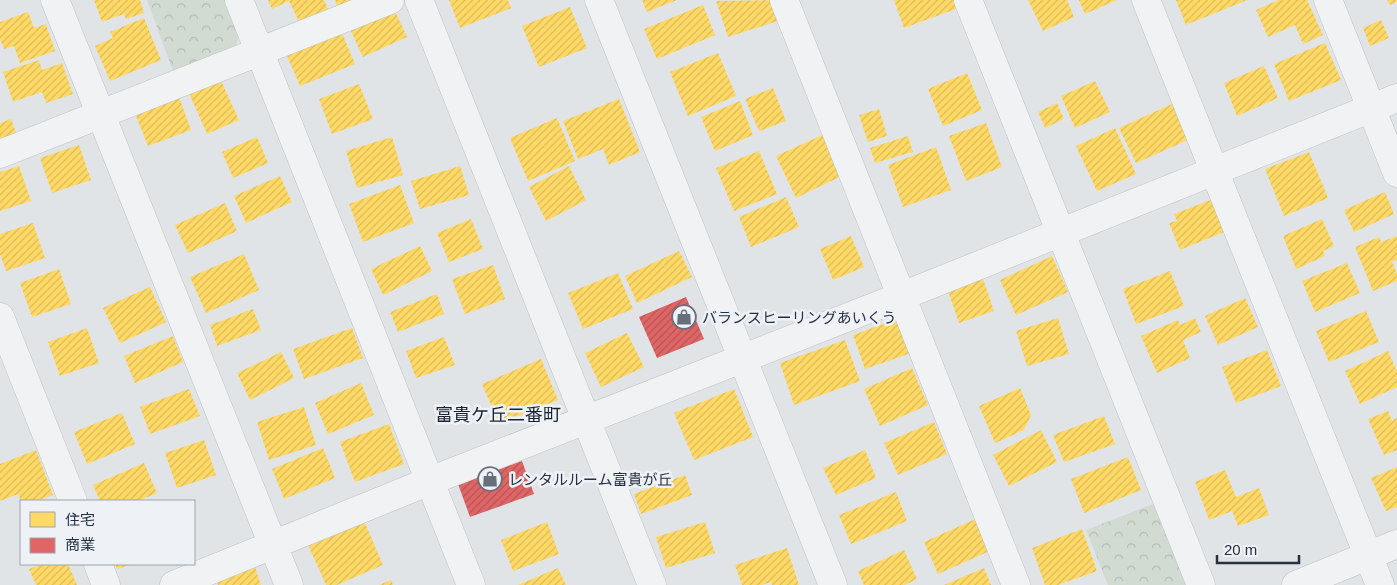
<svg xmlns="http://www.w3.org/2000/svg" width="1397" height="585" viewBox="0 0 1397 585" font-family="Helvetica,'Noto Sans JP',sans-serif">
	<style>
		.forest { fill: url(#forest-crowns) }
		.homes { fill: url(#homes-hatch) }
		.shops { fill: url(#shops-hatch) }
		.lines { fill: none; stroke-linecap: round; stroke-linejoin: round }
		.minor-casing { stroke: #bfc2c5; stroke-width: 29 }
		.minor { stroke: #f1f2f3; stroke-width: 28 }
		.labels { text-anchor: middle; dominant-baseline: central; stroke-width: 5; stroke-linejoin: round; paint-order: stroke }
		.poi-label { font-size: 15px; fill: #263042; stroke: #eef2f7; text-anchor: start }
		.quarter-label { font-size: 18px; fill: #192132; stroke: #eef2f7 }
	</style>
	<defs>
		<pattern id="forest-crowns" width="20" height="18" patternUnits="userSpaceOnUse" patternTransform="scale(1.25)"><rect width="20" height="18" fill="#d1dbd1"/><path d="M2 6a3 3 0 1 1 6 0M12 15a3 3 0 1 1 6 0" fill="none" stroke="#b3bcb5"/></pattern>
		<pattern id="homes-hatch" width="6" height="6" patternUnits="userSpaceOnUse" patternTransform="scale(1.25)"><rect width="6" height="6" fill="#ffd966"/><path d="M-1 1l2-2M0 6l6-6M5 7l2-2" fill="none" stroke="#dabb5a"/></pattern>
		<pattern id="shops-hatch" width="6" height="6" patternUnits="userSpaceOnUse" patternTransform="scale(1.25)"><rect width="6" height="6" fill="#e06666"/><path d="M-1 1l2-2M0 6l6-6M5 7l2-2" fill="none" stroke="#b55456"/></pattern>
	</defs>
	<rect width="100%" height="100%" fill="#e1e4e7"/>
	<path class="forest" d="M147,0h80l13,33 -6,19 -60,22z
		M1158,502l32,83h-82l-22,-55z"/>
	<path class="homes" d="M94,0h46l4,13 -18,6 -2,-5 -22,8z
		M268,0h56l6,13 -29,13 -12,-25 -17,8z
		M335,0h21l-17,11z
		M449,0h59l3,8 -51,20z
		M642,0h35l-30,12z
		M771,0l7,21 -50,16 -12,-36z
		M894,0h67l3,6 -60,22z
		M1028,0h39l7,17 -31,14z
		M1079,0h38l-32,14z
		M1176,0h71l-61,25z
		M1278,0h29l16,35 -20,9 -8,-19 -27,12 -12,-27z
		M1387,0h10v2l-7,3z
		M703,5l12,30 -58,24 -13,-30z
		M570,7l17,41 -48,19 -17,-41z
		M394,9l13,28 -44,20 -13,-28z
		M28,12l6,16 12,-4 9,27 -35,12 -6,-17 -10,3 -4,-10v-17z
		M144,18l17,42 -51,21 -15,-35 18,-8 -3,-6z
		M1381,20l8,18 -19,8 -7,-18z
		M342,33l13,31 -55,22 -13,-30z
		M1325,43l16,37 -52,21 -15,-37z
		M718,53l18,43 -48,20 -18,-44z
		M39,60l3,10 20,-7 11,31 -27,9 -4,-11 -29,10 -10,-30z
		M1264,66l14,32 -41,18 -13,-33z
		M967,73l15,37 -39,16 -15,-37z
		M219,76l20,44 -32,14 -19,-43z
		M1095,81l15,31 -35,16 -14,-32z
		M359,84l14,35 -41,15 -13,-35z
		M773,88l13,33 -27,10 -14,-32z
		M178,94l13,36 -43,16 -14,-35z
		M619,99l21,53 -31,13 -6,-16 -25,10 -15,-38z
		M1183,99l16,36 -63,28 -17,-35z
		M740,101l13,34 -38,16 -14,-34z
		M1057,103l7,16 -19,9 -7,-16z
		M879,109l8,27 -19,6 -9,-27z
		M557,118l18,43 -47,20 -18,-43z
		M11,119l8,22 -19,8v-26z
		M986,123l16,44 -36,14 -17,-45z
		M1115,128l21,46 -39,17 -21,-45z
		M829,132l19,41 -52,25 -20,-42z
		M908,136l5,16 -38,11 -5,-15z
		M257,137l11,26 -35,15 -11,-26z
		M392,137l11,38 -46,13 -11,-37z
		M79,145l12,35 -39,13 -12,-35z
		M936,147l15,43 -48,17 -15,-42z
		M759,151l18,43 -43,17 -18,-43z
		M1309,152l19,46 -44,18 -19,-47z
		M19,166l12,35 -31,10v-39z
		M460,166l9,29 -49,14 -9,-28z
		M569,166l17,34 -40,21 -17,-34z
		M280,176l12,26 -46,21 -12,-27z
		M400,185l14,38 -51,19 -14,-38z
		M1385,192l9,22 -40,18 -10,-22z
		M1221,196l13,32 -54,22 -11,-27 8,-2 -3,-7z
		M786,197l13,30 -48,20 -12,-30z
		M225,203l12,28 -49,22 -13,-28z
		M471,219l12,30 -34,13 -12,-29z
		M1322,219l12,27 -11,5 2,5 -29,13 -13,-33z
		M33,223l12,35 -39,13 -6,-17v-20z
		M851,236l13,31 -31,13 -13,-31z
		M1397,236v24l-5,2 5,12v7l-24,10 -18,-44 24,-10 2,5z
		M420,246l12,25 -49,24 -12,-26z
		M679,251l13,26 -55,26 -12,-27z
		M244,254l15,36 -53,23 -16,-36z
		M1052,256l16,36 -52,23 -16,-35z
		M1347,263l13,30 -45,19 -13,-31z
		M493,265l12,34 -40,15 -13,-35z
		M59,269l12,35 -39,13 -12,-34z
		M1170,271l14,35 -48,18 -13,-35z
		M618,273l15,36 -50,20 -15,-36z
		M982,276l12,35 -35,12 -12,-35z
		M150,287l16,35 -46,21 -17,-35z
		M437,294l7,20 -46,18 -8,-20z
		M1245,298l13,29 -40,18 -13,-29z
		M253,309l8,21 -44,16 -7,-21z
		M1366,311l13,31 -50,20 -13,-31z
		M902,317l12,35 -49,17 -12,-34z
		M1058,318l11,36 -42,12 -11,-35z
		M1195,318l6,14 -18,8 7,18 -33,15 -16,-37 37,-16 2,5z
		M87,328l12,35 -39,13 -12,-34z
		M352,328l11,30 -59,21 -11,-30z
		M627,333l17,34 -43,20 -16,-34z
		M173,336l10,26 -48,21 -11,-27z
		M444,337l11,28 -39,13 -10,-27z
		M845,340l15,41 -66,24 -14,-42z
		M1267,350l14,36 -45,17 -14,-36z
		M1388,351l9,20v16l-37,17 -15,-33z
		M281,352l13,26 -44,22 -13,-27z
		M541,359l17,41 -59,24 -17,-40z
		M912,368l16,37 -48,21 -16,-37z
		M361,383l13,32 -46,19 -13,-31z
		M1020,388l11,27 -7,15 -29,13 -16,-37z
		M189,389l11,27 -50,18 -10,-27z
		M734,389l19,48 -59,23 -20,-47z
		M304,407l12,38 -47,15 -12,-38z
		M1388,411l4,10 5,-3v32l-13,5 -16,-36z
		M122,413l13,31 -48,20 -13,-32z
		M1104,416l11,28 -51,18 -11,-27z
		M934,422l13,32 -49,21 -14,-32z
		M389,424l15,40 -49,18 -15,-40z
		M1041,430l16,32 -48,24 -16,-31z
		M204,440l12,35 -39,13 -12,-35z
		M323,448l12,30 -51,21 -12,-30z
		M36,450l17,45 -17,6h-15l-3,-7 -18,7v-37z
		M865,450l11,28 -40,17 -13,-27z
		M1128,457l13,33 -57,23 -13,-34z
		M144,463l13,30 -19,8h-38l-7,-16z
		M1397,467v40l-11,4 -15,-33z
		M1225,470l11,27 23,-9 10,27 -31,11 -6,-15 -23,9 -14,-38z
		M685,475l7,20 -51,19 -7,-20z
		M896,492l11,29 -56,23 -12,-29z
		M980,517l14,32 -56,25 -14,-32z
		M364,521l19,44 -46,20h-11l-18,-40z
		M547,522l12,32 -46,17 -12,-31z
		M705,522l10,31 -49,15 -10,-31z
		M1082,529l15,42 -39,14h-13l-13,-37z
		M787,548l12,37h-27l-1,-3 -9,3h-20l-7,-20z
		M904,550l13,29 -12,6h-41l-6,-14z
		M42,564h26l9,21h-41l-7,-16z
		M115,564h17l-15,5z
		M255,567l6,18h-43l-2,-5z
		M558,568l8,17h-48z
		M984,568l7,17h-47z
		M391,580l2,5h-14z"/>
	<path class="shops" d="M686,297l18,42 -47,19 -18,-41z
		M522,461l12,33 -64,23 -12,-33z"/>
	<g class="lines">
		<g class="minor-casing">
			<path id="minor" d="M55,0l234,585
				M239,0l232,585
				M419,0l233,585
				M599,0l234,585
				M784,0l232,585
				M968,0l233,585
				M1146,0l234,585
				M1328,0l69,173
				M0,154l390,-154
				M0,317l73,184
				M98,564l8,21
				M174,585l256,-104 472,-185 495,-198
				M1296,585l101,-41"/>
		</g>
		<use href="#minor" class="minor"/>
	</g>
	<defs>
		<g id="shop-ring" transform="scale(1.25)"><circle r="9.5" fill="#eef2f7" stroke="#676f7c" stroke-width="1.5"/><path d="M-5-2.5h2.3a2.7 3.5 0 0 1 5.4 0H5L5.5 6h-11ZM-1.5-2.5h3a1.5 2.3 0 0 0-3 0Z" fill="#676f7c"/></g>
	</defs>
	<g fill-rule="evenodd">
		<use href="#shop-ring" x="684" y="317"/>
		<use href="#shop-ring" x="490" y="479"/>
	</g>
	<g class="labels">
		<g class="poi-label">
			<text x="702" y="317">バランスヒーリングあいくう</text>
			<text x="508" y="479">レンタルルーム富貴が丘</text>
		</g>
		<g class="quarter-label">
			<text x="498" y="415">富貴ケ丘二番町</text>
		</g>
	</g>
	<rect x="20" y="500" width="175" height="65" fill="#eef2f7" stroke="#9ea4af"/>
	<rect x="30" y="512" width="25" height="15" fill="#ffd966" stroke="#9ea4af"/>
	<text x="65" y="525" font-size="15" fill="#263042">住宅</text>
	<rect x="30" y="538" width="25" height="15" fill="#e06666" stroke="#9ea4af"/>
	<text x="65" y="550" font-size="15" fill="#263042">商業</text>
	<path d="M1217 555v8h82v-8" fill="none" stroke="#263042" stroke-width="2.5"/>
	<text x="1224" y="555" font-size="15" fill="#263042" stroke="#eef2f7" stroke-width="4" paint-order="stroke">20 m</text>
</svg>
